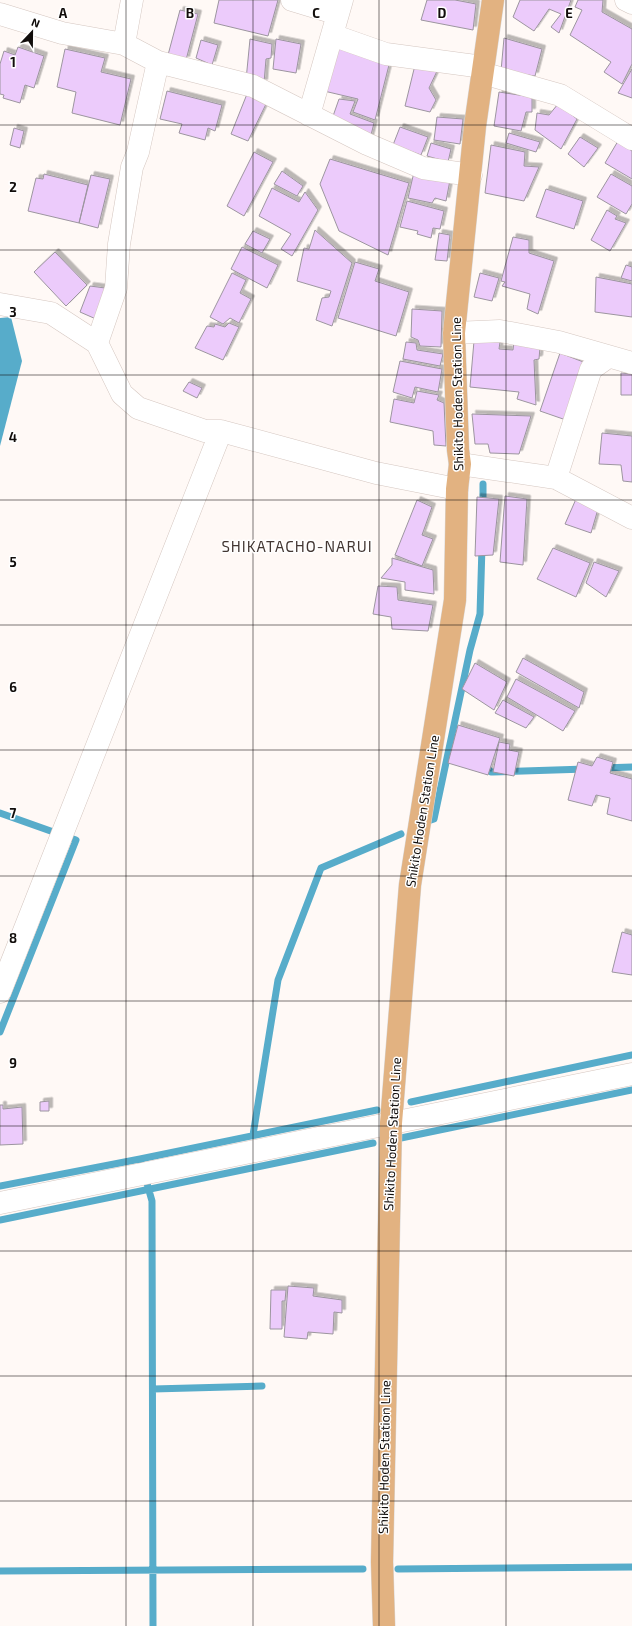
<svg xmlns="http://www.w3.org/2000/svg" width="632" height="1626" viewBox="0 0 632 1626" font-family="'Exo 2',sans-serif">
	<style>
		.water { fill: #57acca }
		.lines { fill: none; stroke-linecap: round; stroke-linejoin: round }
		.stream { stroke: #57acca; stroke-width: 7 }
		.building { fill: #eccbfb; stroke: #9c959f; filter: url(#shadow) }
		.minor-casing { stroke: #d5c7c1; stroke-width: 23 }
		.major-casing { stroke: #d9d8d8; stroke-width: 23 }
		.minor { stroke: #fff; stroke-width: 22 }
		.major { stroke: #e2b281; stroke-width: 22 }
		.grid { fill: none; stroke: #110d0b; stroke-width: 1; stroke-opacity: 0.55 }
		.labels { text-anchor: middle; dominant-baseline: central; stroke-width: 3; stroke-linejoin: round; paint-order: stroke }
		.street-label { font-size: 13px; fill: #110d0b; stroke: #fff }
		.quarter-label { font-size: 15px; letter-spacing: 1px; fill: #433733; stroke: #fff }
		.grid-label { font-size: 13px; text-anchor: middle; font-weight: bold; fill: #110d0b; stroke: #fff; stroke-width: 3; stroke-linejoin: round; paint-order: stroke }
	</style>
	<defs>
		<filter id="shadow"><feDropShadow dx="3.5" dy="-3.5" stdDeviation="0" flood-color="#0004"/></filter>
	</defs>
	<rect width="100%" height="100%" fill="#fff9f6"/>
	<path class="water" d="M11,317l11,44 -22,85v-128z"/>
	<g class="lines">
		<path class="stream" d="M483,506v-22
			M483,764l8,8h2l93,-3
			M602,768l30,-1
			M0,813l76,27 -76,192
			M428,821l6,-2 36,-169 10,-36 2,-68
			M411,1102l221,-47
			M253,1135l25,-155 43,-112 80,-34
			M401,1138l231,-48
			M140,1159l12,42 1,425
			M0,1186l140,-27 237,-49
			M0,1220l373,-77
			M153,1389l109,-3
			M398,1569l234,-2
			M0,1571l363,-2"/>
	</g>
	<path class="building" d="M219,0h59l-10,36 -54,-13z
		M427,0h28l21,4 -3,26 -52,-10z
		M520,0h51l-12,33 -8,-6 10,-13 -12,-5 -15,22 -21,-14z
		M578,0h25l-1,12 30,17v35l-10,20 -18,-12 7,-10 -41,-27 12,-25 -7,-3z
		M180,10l18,4 -12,46 -18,-5z
		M504,38l38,11 -7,27 -34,-5z
		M250,39l22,5 -1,14 -5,1 -2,24 -18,-3z
		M276,39l25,5 -5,29 -23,-4z
		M201,40l17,5 -6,20 -16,-7z
		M335,45l55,16 -15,59 -22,-8 5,-13 -34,-8z
		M18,47l26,9 -10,32 -9,-3 -5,18 -17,-5 1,-3 -4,-1v-30l4,-13 11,4z
		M65,49l40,9 -4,14 30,7 -11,46 -48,-12 4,-21 -19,-5z
		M415,65l23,4 -9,19 7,12 -6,12 -25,-6z
		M632,69v29l-14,-5z
		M167,91l55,14 -7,26 -7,-3 -3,12 -26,-7 3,-9 -22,-5z
		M499,92l33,5v15h-6l-5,19 -27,-5z
		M247,94l20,8 -19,39 -17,-7z
		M339,99l16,2 -5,13 24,9 -4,16 -38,-20z
		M558,104l19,15 -16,30 -26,-19 2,-17 12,2z
		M437,117l26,2 -3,25 -26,-4z
		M400,127l28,10 -7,18 -28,-10z
		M14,128l10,3 -4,17 -10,-3z
		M509,133l31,9 -4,10 -30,-9z
		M580,137l18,11 -14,19 -16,-13z
		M618,141l14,10v28l-27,-16z
		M431,143l20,6 -3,13 -21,-6z
		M491,145l34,7 -1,14 15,1 -15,34 -39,-8z
		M254,152l19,10 -29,54 -17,-10z
		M330,159l79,24 -21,72 -49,-24 -19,-47z
		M282,171l21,15 -6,10 -23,-12z
		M414,172l36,8 -4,21 -11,-3 -3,5 -24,-5z
		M44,174l44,11 -9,38 -51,-12 8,-33 7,1z
		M611,174l21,12v18l-6,10 -29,-17z
		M91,175l19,4 -12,49 -19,-5z
		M272,188l27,14 6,-10 13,18 -26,46 -11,-7 10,-15 -32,-18z
		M546,189l37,12 -9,28 -38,-12z
		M407,201l37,10 -4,18 -7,-1 -2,10 -14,-4 1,-3 -18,-4z
		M607,210l10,6 -2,3 11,4 -16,28 -19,-11z
		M315,230l37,33 -20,63 -16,-6 6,-22 7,-1 2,-6 -34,-10 7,-33 5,1z
		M253,231l17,8 -8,14 -17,-9z
		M439,233l11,2 -3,26 -12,-1z
		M513,237l16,3v13l25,8 -16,53 -11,-5 3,-15 -28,-8 3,-4 -4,-1z
		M242,247l36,18 -11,23 -36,-19z
		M55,252l32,33 -21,21 -32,-34z
		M355,262l24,7 -4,12 34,11 -13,44 -58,-18z
		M626,265l6,2v14l-11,-3z
		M232,273l14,7 -6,13 11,6 -12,24 -9,-5 -7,6 -13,-7z
		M480,273l19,5 -7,23 -18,-4z
		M596,277l36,7v33l-37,-5z
		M90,286l15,2 -9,31 -16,-7z
		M412,309l30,2 -1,36 -21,-1 -2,-6 -7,-3z
		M229,323l10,4 -16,33 -28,-12 12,-22 7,1 1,-3 10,3z
		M474,341l26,1 -1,7 14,1 1,-9 26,6 -1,12 -5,1 2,45 -19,-6 2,-7 -49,-5z
		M406,342l10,1 1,7 26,4 -3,12 -37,-7z
		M560,353l26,10 -20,57 -26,-9z
		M400,361l42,8 -4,23 -23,-5 -3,11 -19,-6z
		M621,373l11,1v21h-11z
		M189,382l13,6 -5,10 -14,-7z
		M417,391l22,4 -2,5 7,3 2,43 -12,-1 -1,-14 -43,-9 4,-23 20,4z
		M472,414l59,2 -12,38 -29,-1 -2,-9h-13z
		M602,433l30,3v46l-9,-1 -2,-16 -22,-1z
		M505,496l22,3 -4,66 -23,-3z
		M477,497l22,2 -6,56 -18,1z
		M576,499l22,10 -7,24 -26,-9z
		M417,500l15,7 -10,28 11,4 -11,27 -27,-11z
		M553,548l37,15 -14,34 -39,-18z
		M392,558l41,12 1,24 -29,-4v-8l-24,-4 11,-13z
		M594,562l25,9 -13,26 -20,-14z
		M378,586l19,1 1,13 35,5 -5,26 -36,-2 -1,-12 -18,-3z
		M523,658l61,34 -5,16 -63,-36z
		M475,663l32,19 -13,28 -32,-21z
		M516,679l59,32 -12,20 -56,-34z
		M503,700l31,17 -8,11 -31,-15z
		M458,725l42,13 -12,37 -40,-12z
		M499,742l11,2 -1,6 10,2 -5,24 -21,-4z
		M597,757l16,5 -3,11 22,6v42l-25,-7 3,-16 -14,-3 -4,11 -24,-6 10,-38 14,4z
		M622,932l10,3v40l-20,-3z
		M49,1101v10h-9v-9z
		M0,1105h3v4l19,-2 1,37 -23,1z
		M288,1286l26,2 -1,8 29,4v13l-8,-1 -1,22 -25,-2 -1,7 -23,-2z
		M271,1290h15l-1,11h-3v28h-12z"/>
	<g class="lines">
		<g class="minor-casing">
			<path id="minor" d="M292,0l46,14
				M626,0l6,3
				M0,14l62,19 62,11 34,18 95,24 114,58 56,24 48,7
				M332,35l54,19 97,13
				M124,44l8,-44
				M482,73l78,22 72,44
				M309,115l33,-115
				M0,304l51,9 46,30 25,51 16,14 67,23h16l155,42 81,16
				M454,333l46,-2 59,11 73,21
				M97,343l19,-55 3,-44 13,-77 6,-15 20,-90
				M460,464l96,14 76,40
				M556,478l35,-109 17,-12
				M0,992l221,-561
				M0,1203l632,-129"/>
		</g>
		<g class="major-casing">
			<path id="major" d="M384,1626l-2,-64 9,-439 19,-238 45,-285 2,-111 3,-25 -2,-14 -4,-117 21,-207 18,-126"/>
		</g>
		<use href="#minor" class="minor"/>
		<use href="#major" class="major"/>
	</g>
	<path class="grid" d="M126,0v1626M253,0v1626M379,0v1626M506,0v1626M0,125h632M0,250h632M0,375h632M0,500h632M0,625h632M0,750h632M0,876h632M0,1001h632M0,1126h632M0,1251h632M0,1376h632M0,1501h632"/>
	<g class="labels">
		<g class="street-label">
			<text transform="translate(457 394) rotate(-91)">Shikito Hoden Station Line</text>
			<text transform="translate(422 811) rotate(-81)">Shikito Hoden Station Line</text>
			<text transform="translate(392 1134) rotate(-87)">Shikito Hoden Station Line</text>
			<text transform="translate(384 1457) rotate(-89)">Shikito Hoden Station Line</text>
		</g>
		<g class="quarter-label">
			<text x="297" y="546">SHIKATACHO-NARUI</text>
		</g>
	</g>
	<g class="grid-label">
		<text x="63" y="18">A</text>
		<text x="190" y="18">B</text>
		<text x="316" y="18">C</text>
		<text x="442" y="18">D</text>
		<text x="569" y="18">E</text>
		<text x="13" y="67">1</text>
		<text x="13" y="192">2</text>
		<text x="13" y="317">3</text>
		<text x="13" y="442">4</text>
		<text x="13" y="567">5</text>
		<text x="13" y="692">6</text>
		<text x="13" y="818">7</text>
		<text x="13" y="943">8</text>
		<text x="13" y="1068">9</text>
	</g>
	<g transform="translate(32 32) rotate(22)" stroke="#ffffff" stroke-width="3" paint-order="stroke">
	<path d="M0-3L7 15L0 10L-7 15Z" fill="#110d0b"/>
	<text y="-6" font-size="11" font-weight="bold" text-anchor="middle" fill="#110d0b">N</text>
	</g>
</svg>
